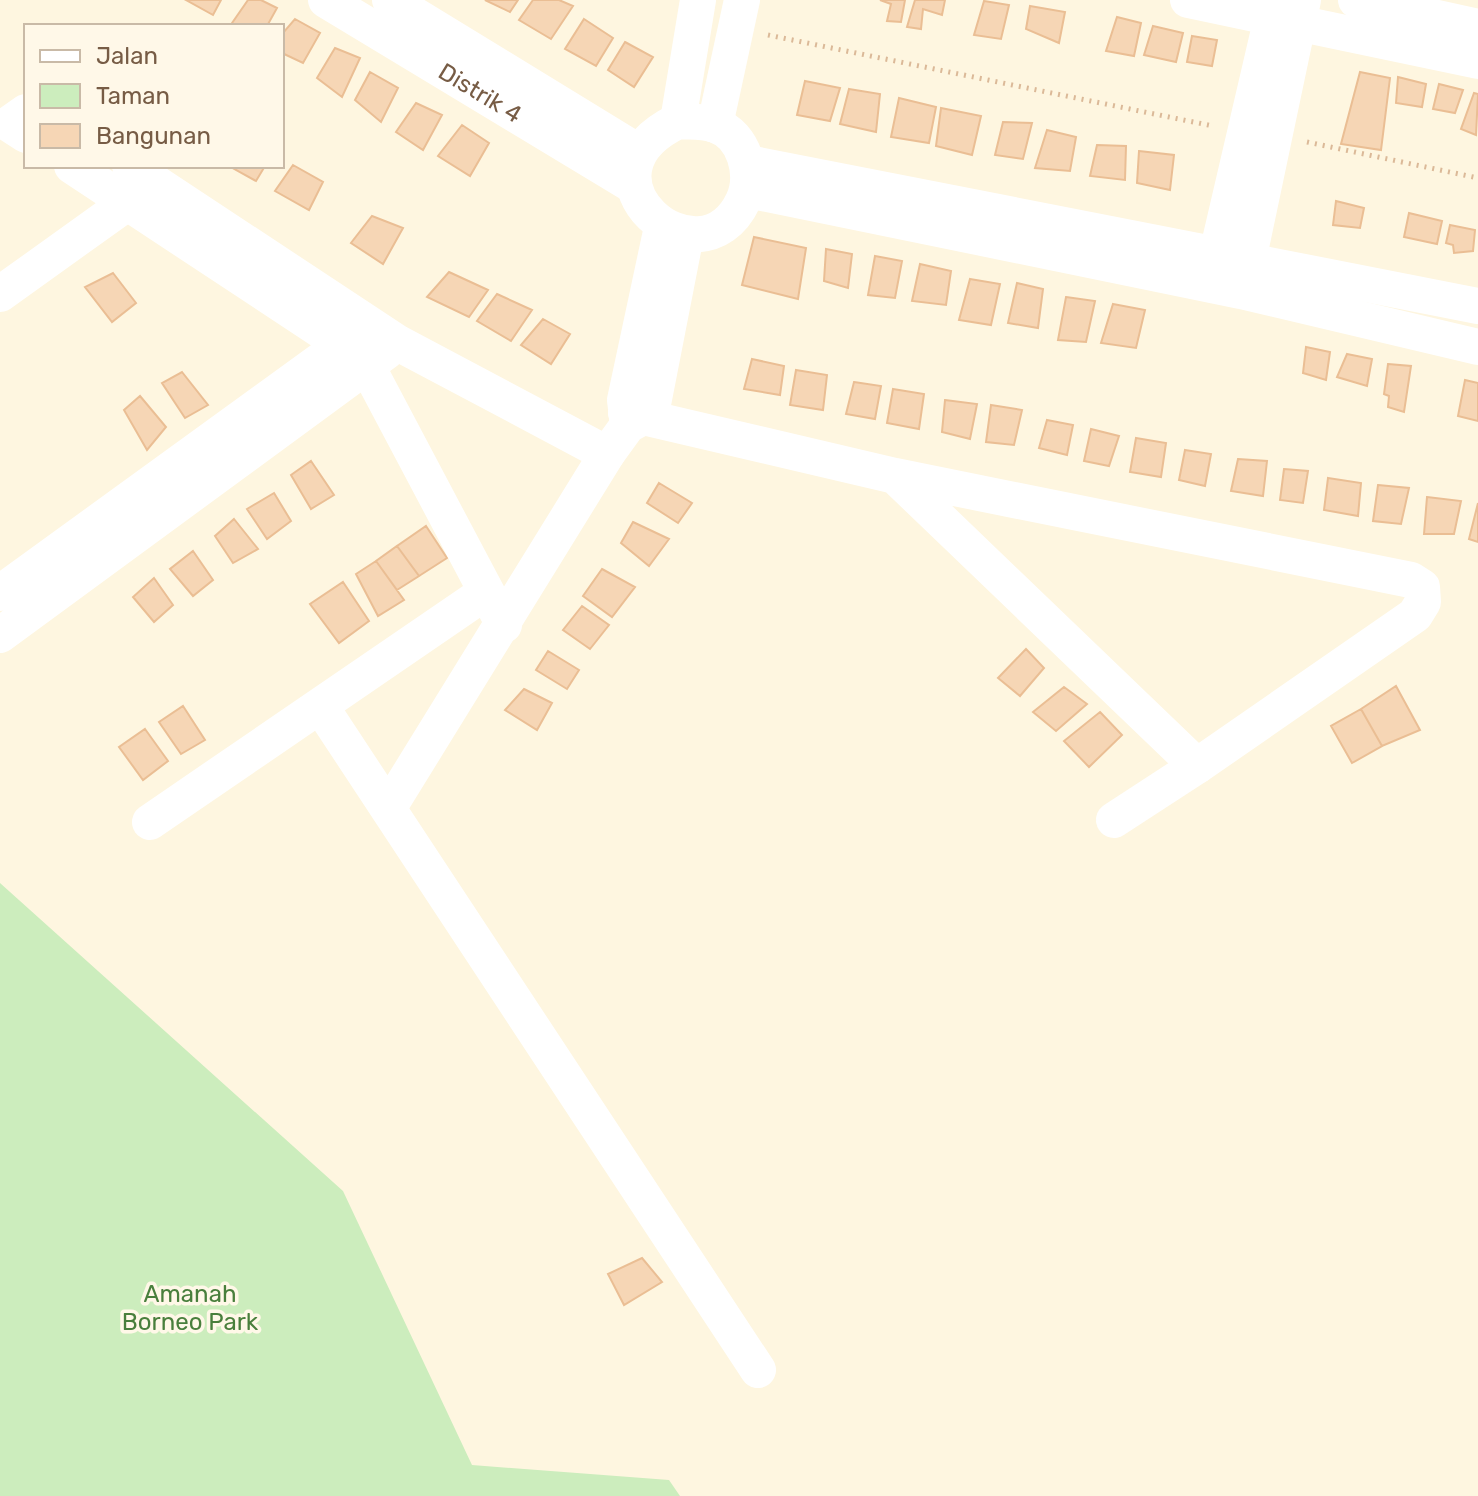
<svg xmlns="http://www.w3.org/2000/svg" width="1478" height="1496" viewBox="0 0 1478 1496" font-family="Rubik,sans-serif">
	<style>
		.green { fill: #ccedbd }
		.building { fill: #f6d6b5; stroke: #eabe94; stroke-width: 2 }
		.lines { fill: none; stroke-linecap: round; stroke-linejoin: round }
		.path { stroke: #dbb998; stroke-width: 5; stroke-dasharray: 2 6; stroke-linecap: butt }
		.street { stroke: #fff; stroke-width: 36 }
		.labels { text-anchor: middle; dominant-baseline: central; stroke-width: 7; stroke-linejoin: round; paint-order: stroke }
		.street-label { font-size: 24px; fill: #775c45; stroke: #fff8e8 }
		.park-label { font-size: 24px; fill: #497f3c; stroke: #fff8e8 }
	</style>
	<rect width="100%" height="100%" fill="#fef6e0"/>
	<path class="green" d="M0,883l343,308 129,274 197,15 11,16h-680z"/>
	<path class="building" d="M186,0h35l-8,15z
		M248,0h13l16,8 -10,18h-37z
		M485,0h33l-8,12z
		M533,0h26l14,6 -22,33 -32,-19z
		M880,0h25l-4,22 -14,-1 4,-17z
		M915,0h30l-3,15 -19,-6 -2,20 -14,-2z
		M984,1l25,4 -8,34 -27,-4z
		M1030,6l35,6 -6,31 -33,-14z
		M1117,17l24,6 -7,33 -28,-5z
		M295,19l25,14 -17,30 -21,-10v-19z
		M584,19l29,19 -17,28 -31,-17z
		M1153,26l30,7 -7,29 -32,-7z
		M1192,36l25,4 -5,26 -25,-4z
		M625,42l28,15 -19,30 -26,-17z
		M335,48l25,10 -18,39 -25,-19z
		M370,72l28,16 -17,34 -26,-22z
		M1360,72l30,6 -9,72 -40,-6z
		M1398,77l28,7 -4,23 -26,-4z
		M805,81l35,7 -10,33 -33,-6z
		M1439,84l24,6 -8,23 -22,-4z
		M849,89l31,5 -4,38 -36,-8z
		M1474,93l4,1 -2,41 -15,-6z
		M899,98l37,9 -7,36 -38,-6z
		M416,103l26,12 -19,35 -27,-18z
		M941,108l40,8 -9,39 -36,-9z
		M1003,122l29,1 -9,36 -28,-4z
		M462,125l27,18 -19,33 -32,-20z
		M1047,130l29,7 -6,34 -35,-3z
		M1097,145l29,1 -1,34 -35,-4z
		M1139,151l35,4 -4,35 -33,-7z
		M293,165l30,17 -14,28 -34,-19z
		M229,166h36l-9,15z
		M1336,201l28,7 -4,20 -27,-3z
		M1409,213l33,8 -5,23 -33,-7z
		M372,216l31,12 -20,36 -32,-21z
		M1450,225l25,5 -2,21 -19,2 -1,-8 -7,-2z
		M754,237l52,11 -8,51 -56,-14z
		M826,249l26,5 -4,34 -24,-7z
		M875,256l27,5 -7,37 -27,-3z
		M920,264l31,7 -5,34 -34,-4z
		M449,272l39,18 -19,27 -42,-20z
		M113,273l23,30 -24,19 -27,-35z
		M970,279l30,5 -9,41 -32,-5z
		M1017,283l26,6 -5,39 -30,-5z
		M497,294l35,16 -21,31 -34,-20z
		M1066,297l29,4 -9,41 -28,-2z
		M1113,304l32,6 -9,38 -35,-5z
		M543,319l27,15 -19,30 -30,-19z
		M1306,347l24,5 -4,28 -23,-7z
		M1347,354l25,5 -5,27 -30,-9z
		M752,359l32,7 -4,29 -36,-6z
		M1388,364l23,2 -7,46 -16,-5 1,-11 -5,-2z
		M796,370l31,5 -4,35 -33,-5z
		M182,372l26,33 -23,13 -23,-35z
		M1465,380l13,3v38l-20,-5z
		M854,382l27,4 -6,33 -29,-5z
		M893,389l31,5 -5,35 -32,-6z
		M140,396l26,31 -19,23 -23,-40z
		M945,400l32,4 -7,35 -28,-7z
		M991,405l31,5 -8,35 -28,-3z
		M1047,420l26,5 -6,30 -28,-7z
		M1091,429l28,7 -10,30 -25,-5z
		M1136,438l30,5 -5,34 -31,-5z
		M1185,450l26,4 -6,32 -26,-6z
		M1238,459l29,2 -4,35 -32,-5z
		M311,461l23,34 -23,14 -20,-34z
		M1284,469l24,2 -5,32 -23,-3z
		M1328,478l33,5 -3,33 -34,-6z
		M659,483l33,20 -14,20 -31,-20z
		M1378,485l31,3 -8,36 -28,-3z
		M274,493l17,28 -24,18 -20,-30z
		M1427,497l34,4 -7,33h-30z
		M1478,503v39l-9,-3z
		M234,519l24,30 -25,14 -18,-27z
		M633,522l36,17 -20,27 -28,-23z
		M426,526l21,32 -28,18 -22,-30z
		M397,546l22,30 -22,14 -21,-29z
		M193,551l20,29 -20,16 -23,-27z
		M376,561l28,39 -26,16 -22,-42z
		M602,569l33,18 -23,30 -29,-21z
		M154,578l19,27 -19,17 -21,-25z
		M343,582l26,39 -30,22 -29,-39z
		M582,606l27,19 -19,24 -27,-19z
		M1026,649l18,19 -24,28 -22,-18z
		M548,651l31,19 -12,19 -31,-19z
		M1396,686l24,44 -38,16 -21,-37z
		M1064,687l23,17 -31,27 -23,-19z
		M524,689l28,14 -15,27 -32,-20z
		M183,706l22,34 -24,14 -22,-32z
		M1361,709l21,37 -30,17 -21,-37z
		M1100,712l22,23 -33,32 -25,-26z
		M145,729l23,32 -25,19 -24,-33z
		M642,1258l20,24 -38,23 -16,-31z"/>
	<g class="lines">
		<path class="path" d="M768,35l445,91
			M1307,142l171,36"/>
		<g class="street">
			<path id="s1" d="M326,0l308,186"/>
			<path d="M390,0l247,151"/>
			<path d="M1188,0l290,61"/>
			<path d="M1356,0l122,27"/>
			<path d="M26,112l-17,12 17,11"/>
			<path d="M678,121c11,1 26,0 37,4 30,10 40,50 28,76 -43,90 -179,-25 -65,-80z"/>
			<path d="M678,121l20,-121"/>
			<path d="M715,125l27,-125"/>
			<path d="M748,163l730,143"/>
			<path d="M72,166l271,179 24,21 137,259"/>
			<path d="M130,166l268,177 209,111"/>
			<path d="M748,190l493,101 237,56"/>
			<path d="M1212,275l64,-275"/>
			<path d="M1244,280l59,-280"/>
			<path d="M0,294l127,-91 17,-16"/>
			<path d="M626,413l269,63 516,104 11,7 1,15 -8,13 -218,151 -302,-290"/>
			<path d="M628,425l-3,-25 37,-173"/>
			<path d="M0,593l361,-262"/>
			<path d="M0,635l387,-284"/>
			<path d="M321,707l437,663"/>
			<path d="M389,807l218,-353 21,-29 15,-8 10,-13 33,-169"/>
			<path d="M1114,820l83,-54"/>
			<path d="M150,822l336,-230"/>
		</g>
	</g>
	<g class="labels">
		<g class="street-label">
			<text stroke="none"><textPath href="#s1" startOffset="180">Distrik 4</textPath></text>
		</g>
		<g class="park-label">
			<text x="190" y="1294">Amanah<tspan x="190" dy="28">Borneo Park</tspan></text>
		</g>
	</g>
	<rect x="24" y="24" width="260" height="144" fill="#fff8e8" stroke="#c9baa7" stroke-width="2"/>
	<rect x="40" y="50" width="40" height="12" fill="#ffffff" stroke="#c9baa7" stroke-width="2"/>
	<text x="96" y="64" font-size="24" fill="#775c45">Jalan</text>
	<rect x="40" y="84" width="40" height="24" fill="#ccedbd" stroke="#c9baa7" stroke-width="2"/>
	<text x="96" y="104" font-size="24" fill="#775c45">Taman</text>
	<rect x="40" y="124" width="40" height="24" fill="#f6d6b5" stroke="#c9baa7" stroke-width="2"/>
	<text x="96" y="144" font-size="24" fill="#775c45">Bangunan</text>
</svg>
